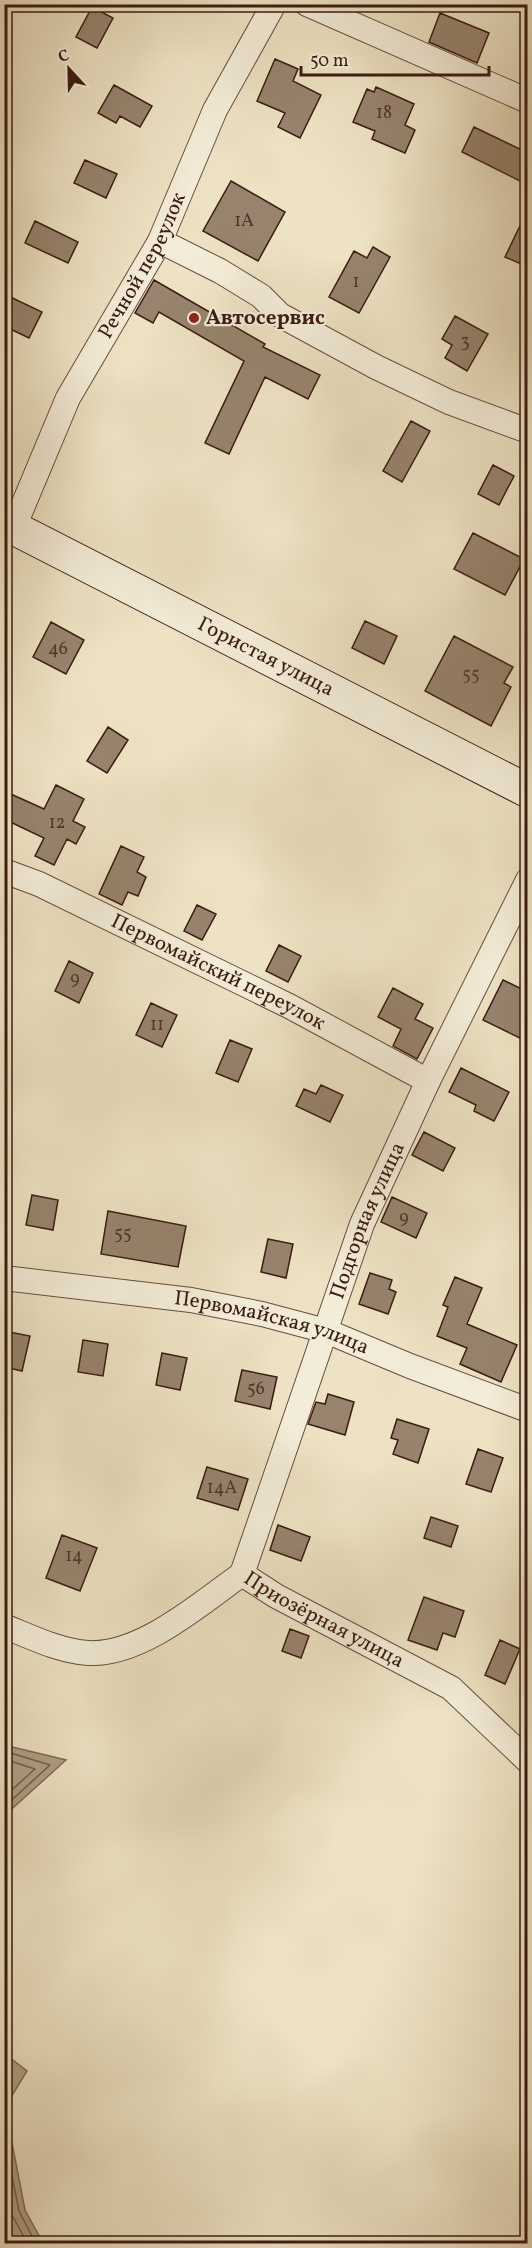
<svg xmlns="http://www.w3.org/2000/svg" width="532" height="2248" viewBox="0 0 532 2248" font-family="Vollkorn,serif">
	<style>
		.water { fill: #b09f86; stroke: #816b57; stroke-width: 1.5 }
		.lines { fill: none; stroke-linecap: round; stroke-linejoin: round }
		.shore { stroke: #755e4c; stroke-width: 1.5 }
		.building { fill: #97836e; stroke: #3a1c11; stroke-width: 1.5 }
		.street-casing { stroke: #674e3e; stroke-width: 26 }
		.secondary-casing { stroke: #3a1c11; stroke-width: 35 }
		.street { stroke: #f3ecd8; stroke-width: 24 }
		.secondary { stroke: #f3ecd8; stroke-width: 33 }
		.poi-dot { fill: #8f2418; stroke: #f3ecd8; stroke-width: 2 }
		.labels { text-anchor: middle; dominant-baseline: central; stroke-width: 4.5; stroke-linejoin: round; paint-order: stroke }
		.number-label { font-size: 18px; fill: #513628 }
		.street-label { font-size: 21px; fill: #3a1c11; stroke: #f3ecd8 }
		.poi-label { font-size: 21px; font-weight: bold; fill: #3a1c11; stroke: #f3ecd8; text-anchor: start }
	</style>
	<rect width="100%" height="100%" fill="#ede2c3"/>
	<filter id="stains"><feTurbulence type="fractalNoise" baseFrequency=".00333" numOctaves="4"/><feColorMatrix values="0 0 0 0 .2 0 0 0 0 .09 0 0 0 0 .02 0 0 0 .5 -.17"/></filter>
	<radialGradient id="worn" r=".72"><stop offset=".6" stop-color="#630" stop-opacity="0"/><stop offset="1" stop-color="#630" stop-opacity=".3"/></radialGradient>
	<path class="water" d="M4,1745l62,15 -61,55h-1z
		M5,2054l22,17 -22,36 20,103 18,33h-38z"/>
	<g class="lines">
		<path class="shore" d="M4,1751l46,14 -46,42
			M4,1759l31,10 -31,28
			M4,2136l15,75 17,33
			M4,2176l8,39 16,29"/>
	</g>
	<path class="building" d="M92,7l21,11 -16,30 -21,-11z
		M440,13l49,20 -12,30 -48,-21z
		M275,59l23,10 -5,12 28,14 -21,43 -22,-11 7,-14 -28,-12z
		M114,85l38,21 -12,21 -20,-11 -4,7 -18,-10z
		M376,87l38,17 -9,21 10,5 -10,23 -33,-14 3,-8 -22,-9 14,-33 7,3z
		M474,127l54,26v32l-66,-33z
		M85,160l32,14 -11,24 -32,-15z
		M231,181l54,31 -27,49 -55,-30z
		M528,209v58l-23,-10z
		M35,221l43,21 -10,21 -43,-20z
		M373,247l17,10 -31,56 -30,-16 25,-46 13,7z
		M154,280l111,64 -2,3 57,28 -12,24 -43,-22 -36,77 -24,-11 39,-82 -85,-49 -6,11 -18,-10z
		M4,294l38,18 -13,26 -25,-12z
		M455,316l33,18 -21,37 -22,-13 7,-13 -10,-6z
		M411,421l19,10 -28,51 -19,-11z
		M493,465l21,11 -15,29 -21,-11z
		M473,533l51,26 -19,36 -51,-26z
		M365,621l32,15 -13,28 -32,-16z
		M51,622l33,18 -18,34 -33,-17z
		M454,636l59,31 -9,16 7,4 -20,39 -66,-35z
		M108,727l20,13 -21,33 -20,-12z
		M56,785l28,14 -11,22 12,6 -9,17 -9,-5 -13,26 -19,-9 9,-18 -40,-19v-28l40,18z
		M121,846l23,11 -7,15 9,5 -8,19 -10,-4 -6,13 -23,-11z
		M197,905l19,9 -14,26 -18,-9z
		M279,945l22,11 -13,26 -22,-11z
		M69,961l24,12 -14,30 -24,-12z
		M503,980l25,12v50l-45,-22z
		M393,988l30,16 -8,15 18,9 -16,31 -24,-13 8,-17 -23,-12z
		M151,1003l26,12 -15,32 -26,-12z
		M230,1040l22,9 -14,33 -22,-9z
		M461,1068l48,24 -15,29 -20,-10 2,-6 -27,-13z
		M321,1085l22,10 -13,27 -34,-16 8,-17 12,5z
		M424,1132l31,16 -12,23 -31,-16z
		M32,1195l26,5 -5,30 -27,-5z
		M392,1197l35,16 -11,25 -35,-16z
		M108,1211l78,15 -8,41 -77,-13z
		M268,1239l25,5 -7,34 -25,-6z
		M370,1273l22,7 -3,9 7,3 -8,22 -29,-10z
		M455,1277l27,11 -15,36 50,21 -16,37 -41,-18 7,-16 -30,-12 11,-29 -5,-2z
		M4,1331l26,5 -8,35 -18,-4z
		M83,1340l25,4 -5,32 -25,-4z
		M162,1353l25,5 -7,32 -24,-5z
		M242,1370l35,7 -7,32 -35,-8z
		M328,1394l26,8 -9,33 -37,-11 8,-22 9,2z
		M397,1419l32,10 -11,34 -25,-9 5,-14 -7,-2z
		M478,1449l25,9 -12,34 -25,-8z
		M207,1467l41,12 -10,31 -41,-12z
		M431,1517l27,9 -7,21 -27,-9z
		M278,1525l32,12 -9,24 -31,-11z
		M62,1535l35,13 -17,43 -34,-13z
		M424,1597l40,14 -9,26 -12,-4 -6,17 -29,-10z
		M290,1629l19,7 -8,22 -19,-7z
		M500,1640l20,9 -15,35 -20,-9z"/>
	<g class="lines">
		<g class="street-casing">
			<g id="street">
				<path d="M307,4l221,97"/>
				<path d="M160,241l60,30 41,25 19,19 96,52 73,35 79,29"/>
				<path id="s1" d="M14,527l54,-129 92,-157 55,-131 59,-106"/>
				<path id="s2" d="M4,871l35,13 250,122 139,75"/>
				<path id="s3" d="M4,1278l187,22 71,14 64,17 84,35 118,44"/>
				<path id="s4" d="M242,1574l120,-350 66,-143 100,-201"/>
				<path id="s5" d="M242,1574l34,22 175,92 77,73"/>
				<path d="M4,1626c27,11 55,25 84,27 53,3 113,-50 154,-79"/>
			</g>
		</g>
		<g class="secondary-casing">
			<g id="secondary">
				<path id="s6" d="M4,523l524,268"/>
			</g>
		</g>
		<use href="#street" class="street"/>
		<use href="#secondary" class="secondary"/>
	</g>
	<circle class="poi-dot" cx="194" cy="318" r="6"/>
	<g class="labels">
		<g class="number-label">
			<text x="384" y="113">18</text>
			<text x="244" y="221">1А</text>
			<text x="356" y="282">1</text>
			<text x="465" y="342">3</text>
			<text x="58" y="649">46</text>
			<text x="471" y="675">55</text>
			<text x="57" y="823">12</text>
			<text x="75" y="979">9</text>
			<text x="157" y="1025">11</text>
			<text x="404" y="1218">9</text>
			<text x="123" y="1234">55</text>
			<text x="256" y="1389">56</text>
			<text x="222" y="1488">14А</text>
			<text x="74" y="1556">14</text>
		</g>
		<g class="street-label">
			<text stroke="none"><textPath href="#s1" startOffset="292">Речной переулок</textPath></text>
			<text stroke="none"><textPath href="#s6" startOffset="294">Гористая улица</textPath></text>
			<text stroke="none"><textPath href="#s2" startOffset="237">Первомайский переулок</textPath></text>
			<text stroke="none"><textPath href="#s4" startOffset="375">Подгорная улица</textPath></text>
			<text stroke="none"><textPath href="#s3" startOffset="272">Первомайская улица</textPath></text>
			<text stroke="none"><textPath href="#s5" startOffset="94">Приозёрная улица</textPath></text>
		</g>
		<g class="poi-label">
			<text x="206" y="318">Автосервис</text>
		</g>
	</g>
	<rect width="532" height="2248" fill="none" stroke="#ede2c3" stroke-width="24"/>
	<rect x="6" y="6" width="520" height="2236" fill="none" stroke="#3a1c11" stroke-width="3"/>
	<rect x="12" y="12" width="508" height="2224" fill="none" stroke="#3a1c11" stroke-width="1.5"/>
	<g transform="translate(69 69) rotate(338)" stroke="#f3ecd8" stroke-width="4.5" paint-order="stroke">
	<path d="M0-4.5L10 22L0 15L-10 22Z" fill="#3a1c11"/>
	<text y="-9" font-size="16" font-weight="bold" text-anchor="middle" fill="#3a1c11">С</text>
	</g>
	<path d="M301 66v9h188v-9" fill="none" stroke="#3a1c11" stroke-width="3"/>
	<text x="310" y="66" font-size="18" fill="#3a1c11" stroke="#f3ecd8" stroke-width="4.5" paint-order="stroke">50 m</text>
	<rect width="100%" height="100%" filter="url(#stains)"/>
	<rect width="100%" height="100%" fill="url(#worn)"/>
</svg>
